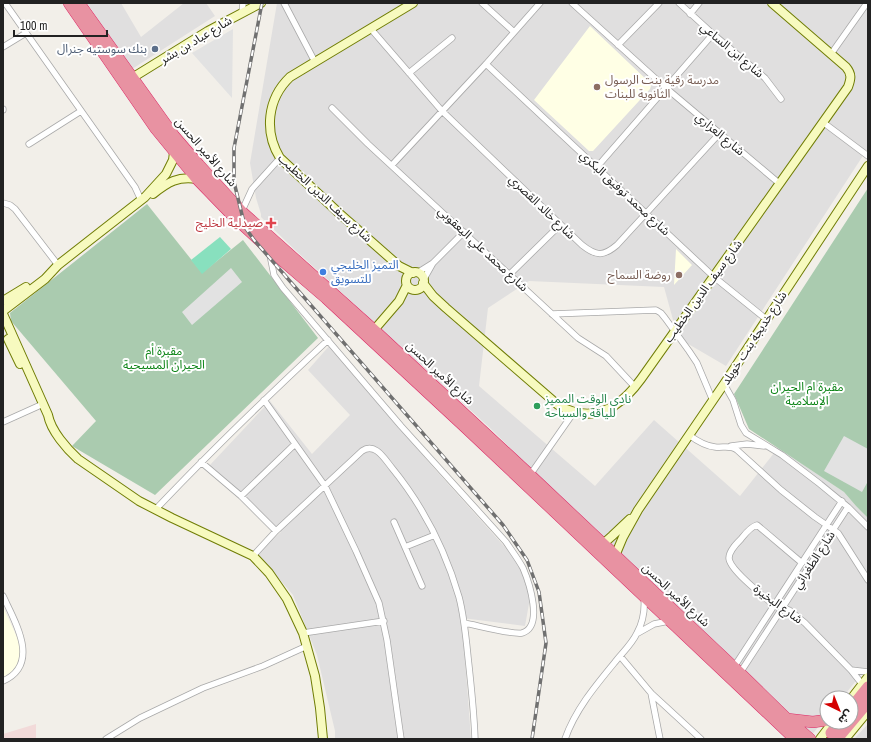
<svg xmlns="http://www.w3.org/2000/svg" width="871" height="742" viewBox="0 0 871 742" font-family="'Archivo Narrow','Noto Sans Arabic',sans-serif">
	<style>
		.residential { fill: #e0dfdf }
		.commercial { fill: #f2dad9 }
		.education { fill: #ffffe5 }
		.cemetery { fill: #aacbaf }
		.pitch { fill: #88e0be }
		.parking { fill: #e2e2e2 }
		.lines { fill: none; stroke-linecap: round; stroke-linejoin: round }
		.street-casing { stroke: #a9a9a9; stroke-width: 7 }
		.secondary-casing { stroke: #707d05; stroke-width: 10 }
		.highway-casing { stroke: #dc2a67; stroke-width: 12 }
		.street { stroke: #fff; stroke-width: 5.5 }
		.secondary { stroke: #f7fabf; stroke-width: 8 }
		.highway { stroke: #e892a2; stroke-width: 11 }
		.rail-casing { stroke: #707070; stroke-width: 3.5 }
		.rail { stroke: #fff; stroke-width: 2; stroke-dasharray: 6; stroke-linecap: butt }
		.service-dot { fill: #5c6f8a; stroke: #fff; stroke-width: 1.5 }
		.education-dot { fill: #8d6e63; stroke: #fff; stroke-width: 1.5 }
		.health-dot { fill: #e0444e; stroke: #fff; stroke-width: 1.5 }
		.shop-dot { fill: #3f7fe0; stroke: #fff; stroke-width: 1.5 }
		.leisure-dot { fill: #2e9e5b; stroke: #fff; stroke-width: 1.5 }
		.labels { text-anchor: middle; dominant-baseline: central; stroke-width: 4; stroke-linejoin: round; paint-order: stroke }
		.street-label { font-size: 12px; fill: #222; stroke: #fff }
		.service-label { font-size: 12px; fill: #4e5e75; stroke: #fff; text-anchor: end }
		.education-label { font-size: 12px; fill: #785e54; stroke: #fff; text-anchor: start }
		.health-label { font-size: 12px; fill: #be3a42; stroke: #fff; text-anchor: end }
		.shop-label { font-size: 12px; fill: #366cbe; stroke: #fff; text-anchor: start }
		.park-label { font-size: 12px; fill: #0c8416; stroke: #fff }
		.leisure-label { font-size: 12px; fill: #27864d; stroke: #fff; text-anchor: start }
	</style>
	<rect width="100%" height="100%" fill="#f2efe9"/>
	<path class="residential" d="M87,3h34l20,34 43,-34h22l9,13 -83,53z
		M277,3h591v145l-142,218 -48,-28 -14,-51 -135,-6 -41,27 -9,78 116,100 59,-66 86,76 38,-48 66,44 12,14 12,12v148l-26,32h-15v18l-16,20 -217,-205 -104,-103 -196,-179 -33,-32v-3l-5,-16 -6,-35z
		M330,345l102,121 88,98 10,34 -5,28 -63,-8 9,121h-136v-8l-18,-76 -24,-60 -36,-42 24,-21 -72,-66 61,-65 42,53 38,-39 -42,-45z
		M868,724v15h-14l1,-1z"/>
	<path class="commercial" d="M36,724v15h-33v-5z"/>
	<path class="education" d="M590,26l59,56 2,4 -1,3 -57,62h-4l-55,-51z
		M676,249l16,16 -18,20z
		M3,607l18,39 -1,13 -4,8 -6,6 -7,4z"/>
	<path class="cemetery" d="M868,188v330l-12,-12 -12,-14 -95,-63 -15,-35z
		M147,204l55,69 41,-33 75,98 -163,157 -83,-49 24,-25 -85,-100 -1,-8z"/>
	<path class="pitch" d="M220,237l11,12 -29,25 -11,-14z"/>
	<path class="parking" d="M233,29l-1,69 -40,-45z
		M231,268l11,14 -50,43 -10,-13z
		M844,436l24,13v35l-1,-1 -5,9 -38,-21z"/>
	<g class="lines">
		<g class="street-casing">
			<path id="street" d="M5,3l130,184 6,13
				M284,3l31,59
				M482,3l32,29
				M572,3l94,85 114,96
				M679,3l34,31 52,44 16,21
				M242,13l1,-10
				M690,14l9,-11
				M371,29l71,82 140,134c14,11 21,12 35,0l102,-111
				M618,45l41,-42
				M3,47l23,-14
				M831,54l36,-51
				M486,64l228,213 52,42
				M409,73l43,-35
				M332,108l36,36 210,194 28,18 29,31
				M3,109v1
				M824,123l44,33
				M29,144l52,-33
				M392,165l94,-101 54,-61
				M597,167l116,-133
				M3,203l7,2 5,4 43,56
				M241,213l11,-24 28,-31
				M269,250l5,25 9,13 118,138 105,116c6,9 12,17 17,26 6,14 21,59 -1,65 -10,2 -46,-8 -58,-10
				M417,273l16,-10
				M510,274l50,-49
				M424,279l9,-16 31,-31
				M552,314l104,-4 5,3 4,5 24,33 8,12 16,38
				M724,384l9,16 8,25 5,8 36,22 38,29 28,23 20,20
				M264,400l61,86 31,65 23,52 8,37 14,99
				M3,422l40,-18
				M689,435c8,6 16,11 26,12 8,1 16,-2 22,3l44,40 34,27 23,16 30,47
				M731,446l16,-2 17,2
				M201,462l40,34 35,35
				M530,475l44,-63
				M241,496l54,-52
				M156,509c55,-58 113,-114 172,-169
				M394,522l28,64
				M405,547l30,-12
				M253,556l23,-25 86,-80c13,-9 22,7 30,17 31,38 53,81 67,129 5,19 7,40 9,60 3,27 6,54 7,82
				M802,563l-45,-38c-7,2 -12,9 -16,14 -5,5 -12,12 -12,19 0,11 31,35 40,43l6,4 14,5 16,13 46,47 11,14
				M3,596c12,26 38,68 0,85
				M303,633l81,-12
				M638,633l16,-9 15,-3
				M620,656l31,37 50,46
				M734,667l108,-166
				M851,670l17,2
				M740,673l108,-166
				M651,693l9,46
				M106,739l34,-21 63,-30 60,-22 44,-20
				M565,739c10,-29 31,-54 50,-77 7,-9 17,-18 22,-29 6,-11 8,-23 7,-35"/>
		</g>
		<g class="secondary-casing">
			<path id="secondary" d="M413,3l-123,74c-23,22 -26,55 -10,81l60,56 59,52 14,7
				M132,78l76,-47 53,-28
				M153,194c15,-12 25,-18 44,-15
				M406 281a9 9 0 1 1 18 0a9 9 0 1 1-18 0Z
				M423,283l10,13 13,12 112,97c35,20 62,3 83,-26l207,-292c3,-8 4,-13 -2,-20l-74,-64
				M3,301l23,-14
				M3,311l42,-32 13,-14 87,-68 21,-23 7,-14 1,-8
				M3,314l45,101c3,16 19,34 30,44l61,42 33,17 81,38 16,17 18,26 16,34 12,43 5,32 3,31
				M374,330l25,-29 8,-16
				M8,339l12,25
				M603,544l9,-8 18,-17
				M615,556l8,-19 15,-27 86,-126 144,-218
				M851,699l17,-22
				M820,739l13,-17
				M845,739l23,-28"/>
		</g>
		<g class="highway-casing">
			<path id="highway" d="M69,3l87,126 41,50 33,34 39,36 57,49 139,129 330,312
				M79,3l95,133 25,29 43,47 132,118 156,145 210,198 47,46 23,20
				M851,708l17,-21
				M787,719l26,3 14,-2
				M831,733l9,-11
				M837,739l31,-37"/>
		</g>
		<use href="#street" class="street"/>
		<use href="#secondary" class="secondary"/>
		<use href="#highway" class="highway"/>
		<g class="rail-casing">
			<path id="rail" d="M262,3l-28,145v34l11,45 9,13 249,285 24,35 12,32 7,51 -14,96"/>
		</g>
		<use href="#rail" class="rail"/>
	</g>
	<circle class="service-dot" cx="155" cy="49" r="4"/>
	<g class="education-dot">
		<circle cx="597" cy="87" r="4"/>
		<circle cx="679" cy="275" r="4"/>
	</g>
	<path class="health-dot" d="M269 217h4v4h4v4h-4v4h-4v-4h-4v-4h4z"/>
	<circle class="shop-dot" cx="323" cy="272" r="4"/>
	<circle class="leisure-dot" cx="537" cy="406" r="4"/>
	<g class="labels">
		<g class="street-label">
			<text transform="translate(196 40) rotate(-31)">شارع عباد بن بشر</text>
			<text transform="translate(732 50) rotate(40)">شارع ابن الساعي</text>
			<text transform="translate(720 134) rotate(40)">شارع العزاري</text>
			<text transform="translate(206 152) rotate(49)">شارع الأمير الحسن</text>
			<text transform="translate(625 193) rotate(43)">شارع محمد توفيق البكري</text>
			<text transform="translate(325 198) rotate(43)">شارع سيف الدين الخطيب</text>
			<text transform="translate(542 207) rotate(44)">شارع خالد القصري</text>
			<text transform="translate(483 249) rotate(43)">شارع محمد علي اليعقوبي</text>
			<text transform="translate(703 291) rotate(-54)">شارع سيف الدين الخطيب</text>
			<text transform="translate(754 338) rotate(-57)">شارع خديجة بنت خويلد</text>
			<text transform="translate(440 373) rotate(43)">شارع الأمير الحسن</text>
			<text transform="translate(814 560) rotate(-57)">شارع الطغرائي</text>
			<text transform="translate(676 595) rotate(43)">شارع الأمير الحسن</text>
			<text transform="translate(778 604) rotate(36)">شارع البخيرة</text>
		</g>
		<g class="service-label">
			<text x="147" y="49">بنك سوستيه جنرال</text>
		</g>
		<g class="education-label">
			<text x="605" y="80">مدرسة رقية بنت الرسول<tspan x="605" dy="14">الثانوية للبنات</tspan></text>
			<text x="671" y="275" text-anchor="end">روضة السماح</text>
		</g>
		<g class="health-label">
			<text x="263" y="223">صيدلية الخليج</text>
		</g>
		<g class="shop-label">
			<text x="331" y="265">التميز الخليجي<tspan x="331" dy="14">للتسويق</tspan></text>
		</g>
		<g class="park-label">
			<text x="164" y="351">مقبرة أم<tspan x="164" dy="14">الحيران المسيحية</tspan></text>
			<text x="807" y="387">مقبرة ام الحيران<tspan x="807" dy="14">الإسلامية</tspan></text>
		</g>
		<g class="leisure-label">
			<text x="545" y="399">نادي الوقت المميز<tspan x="545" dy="14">للياقة والسباحة</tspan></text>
		</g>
	</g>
	<rect width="871" height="742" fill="none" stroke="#222222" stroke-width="8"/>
	<g transform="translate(839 710) rotate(137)"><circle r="19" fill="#ffffff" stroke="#a7a7a7"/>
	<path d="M0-3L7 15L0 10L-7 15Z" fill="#d40000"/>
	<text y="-6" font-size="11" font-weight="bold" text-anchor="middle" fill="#222222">ش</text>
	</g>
	<path d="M14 30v6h93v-6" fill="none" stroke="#222222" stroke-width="2"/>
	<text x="20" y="30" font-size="12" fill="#222222" stroke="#ffffff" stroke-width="3" paint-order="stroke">100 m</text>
</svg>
